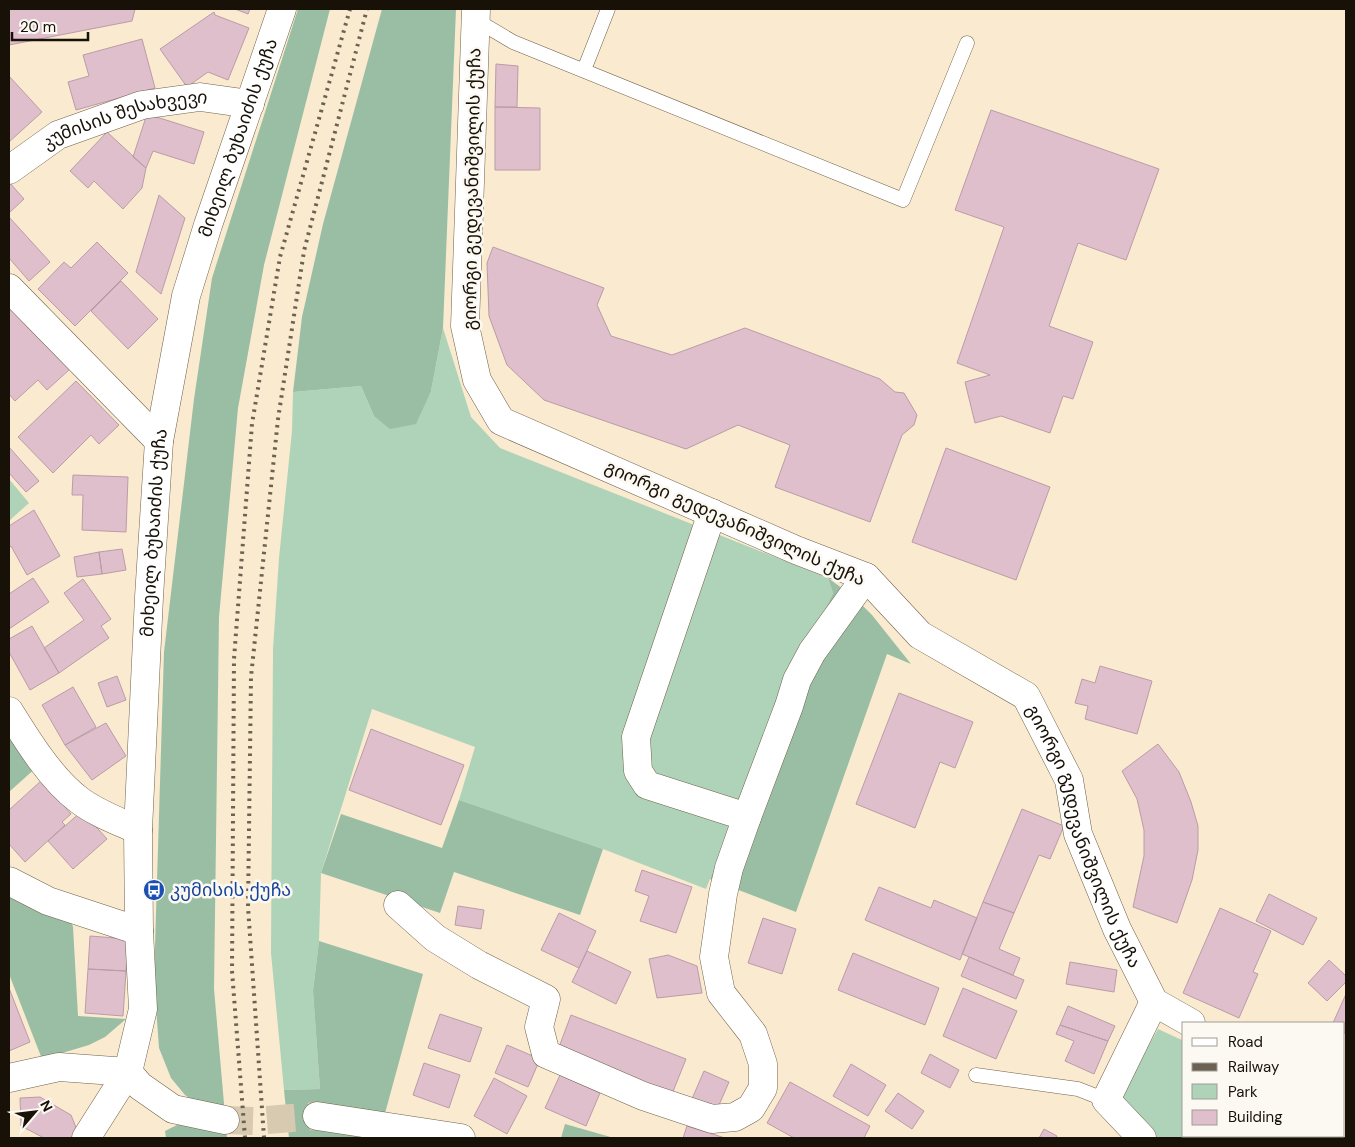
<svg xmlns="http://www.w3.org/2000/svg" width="1355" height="1147" viewBox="0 0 1355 1147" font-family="'DM Sans','Noto Sans Georgian',sans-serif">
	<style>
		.green { fill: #afd3b8 }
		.forest { fill: #99bea3 }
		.building { fill: #dfbfcc; stroke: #ba9ca8 }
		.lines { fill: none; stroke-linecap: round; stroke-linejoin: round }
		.street-tunnel { stroke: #d8c9b1; stroke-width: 28; stroke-dasharray: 28 14; stroke-linecap: butt }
		.lane-casing { stroke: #70624a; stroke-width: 15 }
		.street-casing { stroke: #70624a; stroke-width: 29 }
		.secondary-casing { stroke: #70624a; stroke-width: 29 }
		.lane { stroke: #fff; stroke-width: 14 }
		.street { stroke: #fff; stroke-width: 28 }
		.secondary { stroke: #fff; stroke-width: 28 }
		.rail { stroke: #6c6253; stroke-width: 4; stroke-dasharray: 2.5 5; stroke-linecap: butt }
		.labels { text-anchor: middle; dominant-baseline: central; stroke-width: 5; stroke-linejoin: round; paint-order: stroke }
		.street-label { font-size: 18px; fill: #171108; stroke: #fcf9f3 }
		.transit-label { font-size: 18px; fill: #164399; stroke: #fcf9f3; text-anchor: start }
	</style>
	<rect width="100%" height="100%" fill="#faeacf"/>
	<path class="green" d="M443,328l28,89 29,31 328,130 5,15 -63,134 -64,162 -103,-40 -144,-49 16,-53 -103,-38 -51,164 -2,68 -6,50 7,98 -36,1 -13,-137 2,-304 6,-91 13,-127 1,-39 68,-6 13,30 57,-25z
		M9,479l20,24 -20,18z
		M1158,1029l26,12v95h74l-1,2h-100l-38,-40z"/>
	<path class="forest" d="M298,9h32l-66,256 -26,143 -19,209 -5,372 13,149h-61l-1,-7 20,-10 17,-14 -17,-12 -14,-17 -12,-30 -5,-69 10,-327 30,-253 18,-121z
		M382,9h74l-13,319 -12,63 -15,33 -26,5 -16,-13 -13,-30 -68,6 9,-75 21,-93z
		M828,578l26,19 18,18 39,49 -24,-10 -91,258 -86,-33 60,-152 63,-134z
		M9,734l29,32 -29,26z
		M459,800l144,49 -23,66 -126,-43 -14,41 -119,-40 20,-59 101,34z
		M9,867l12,12 43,23 9,25 5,89 48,3 -21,18 -16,8 -47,14 -33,-85z
		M319,941l104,33 -39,143 -8,21h-87l-5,-48 36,-1 -7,-98z
		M565,1124l49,14h-53z"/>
	<path class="building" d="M9,9h126l-3,12 -123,24z
		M235,9h15l-2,5z
		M214,12l1,3 34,13 -21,52 -20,-8 -21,15 -27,-38z
		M142,39l13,49 -79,22 -8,-28 21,-6 -6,-21z
		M496,64l22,2 -1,41h-22z
		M9,76l33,36 -33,30z
		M495,107l45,1v62h-45z
		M991,110l168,59 -33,91 -48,-17 -29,83 44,16 -20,57 -10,-3 -13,37 -49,-17 -26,7 -10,-41 25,-7 -33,-12 47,-136 -49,-17z
		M147,114l57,18 -10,32 -41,-13 -7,17 -13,-11z
		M107,132l39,36 -4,20 -19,21 -29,-28 -6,7 -18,-17z
		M9,182l15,17 -15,14z
		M159,195l26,23 -24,76 -25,-22z
		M9,217l41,45 -21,19 -20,-23z
		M97,242l31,31 -53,53 -37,-37 26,-27 7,6z
		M493,247l111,41 -7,17 14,31 61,19 73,-27 135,51 15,13 9,1 13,22 -3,10 -12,10 -32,87 -95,-35 15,-42 -52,-20 -52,24 -142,-49 -37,-35 -18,-49 -2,-53z
		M121,281l37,38 -30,30 -37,-38z
		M9,304l61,65 -23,21 -9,-10 -23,21 -6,-7z
		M76,381l43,44 -20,19 -8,-9 -38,38 -35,-36z
		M9,447l30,34 -13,11 -17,-19z
		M946,448l104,39 -34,93 -104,-38z
		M73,475l55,2 -2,55 -44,-2 1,-35h-11z
		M34,510l26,46 -33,19 -16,-29 -2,2v-22z
		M122,549l4,21 -24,4 -3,-22z
		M99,552l3,22 -25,3 -3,-20z
		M33,578l16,24 -40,27v-35z
		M83,579l28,40 -10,7 8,12 -50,35 -15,-25 40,-28 -20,-27z
		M32,626l27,47 -29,17 -21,-38v-13z
		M1100,666l52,15 -15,53 -52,-15 3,-13 -13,-3 7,-24 13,4z
		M117,676l9,24 -19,7 -9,-24z
		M73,687l23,40 -31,18 -23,-40z
		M899,693l74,29 -18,46 -15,-6 -25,66 -59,-24z
		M106,723l20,33 -34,24 -27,-35z
		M371,729l93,36 -23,60 -92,-35z
		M1158,744l21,28 12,30 7,24v24l-6,30 -15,43 -44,-16 11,-51v-26l-7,-31 -15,-28z
		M42,780l29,34 -9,8 3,3 -40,37 -16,-18v-34z
		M1022,809l42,17 -14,33 -11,-4 -25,58 -31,-11z
		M82,811l25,28 -34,30 -25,-28z
		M642,870l50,17 -16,46 -36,-12 9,-25 -14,-5z
		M879,887l52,21 3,-8 43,18 -17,42 -95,-40z
		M1269,894l48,24 -14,27 -47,-24z
		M983,902l31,11 -15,36 21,9 -7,17 -51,-21z
		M458,906l26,4 -3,19 -26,-4z
		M1220,908l51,23 -18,41 5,2 -19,44 -56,-25z
		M559,913l37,18 -17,37 -38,-18z
		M763,918l33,11 -14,45 -34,-11z
		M90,936l38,3 -2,32 -38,-2z
		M587,951l44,21 -15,32 -44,-22z
		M853,953l86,35 -14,37 -87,-35z
		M668,955l29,11 5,27 -45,5 -8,-39z
		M969,957l55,23 -8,19 -55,-23z
		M1329,960l17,16v6l-19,19 -19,-18z
		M1070,962l47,8 -3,22 -48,-8z
		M88,969l38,2 -3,45 -38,-3z
		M9,988l21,54 -21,9z
		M963,988l54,23 -21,48 -53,-23z
		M1346,994v40l-2,-1v-10h-11z
		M1068,1006l47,20 -7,15 -48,-16z
		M440,1014l42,14 -12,34 -42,-14z
		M571,1015l115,44 -16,40 -114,-44z
		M1060,1025l48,16 -14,33 -29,-13 9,-20 -18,-7z
		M507,1045l33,14 -12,28 -33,-14z
		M930,1054l29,16 -9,18 -29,-15z
		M424,1063l36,12 -11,33 -36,-13z
		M851,1064l35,21 -18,31 -35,-20z
		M704,1071l25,11 -16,37 -25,-11z
		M560,1075l40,18 -14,33 -41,-18z
		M494,1078l33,18 -20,38 -33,-18z
		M790,1082l80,44 -6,12h-70l-27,-15z
		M898,1093l26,18 -12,18 -27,-18z
		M40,1097l31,18 6,15 -6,8h-27l-23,-12 -1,-28z
		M687,1126l38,12h-42z
		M1044,1129l13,7 -1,2h-17z"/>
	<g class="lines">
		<path class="street-tunnel" d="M225,1120l30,1 62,-5"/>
		<g class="lane-casing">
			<path id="lane" d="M476,20l37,22 390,158 64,-157
				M584,70l24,-61
				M976,1075l102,14 28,11"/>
		</g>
		<g class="street-casing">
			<g id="street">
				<path id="s1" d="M476,9l-11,317 12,54 24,41 295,129 70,27 54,58 106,61 43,84 9,54 39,95 37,73 37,21"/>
				<path id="s2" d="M9,170l49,-35 84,-30 58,-8 50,7"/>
				<path d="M9,288l150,153"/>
				<path d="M712,513l-76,224 2,34 9,14 100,32"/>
				<path d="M9,711c18,29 42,68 70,89 17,13 39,21 59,30"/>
				<path d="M9,881l39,20 91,30"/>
				<path d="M398,905l37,33 44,27 67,34 -7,28 7,27 97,42 69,23 23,-2 16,-9 12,-20v-24l-10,-30 -32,-41 -7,-36 9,-63 6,-26 18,-51 42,-111 8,-26 15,-28 54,-75"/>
				<path d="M317,1116l144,22"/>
				<path d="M86,1138l42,-66 12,14 33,23 52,11"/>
				<path d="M1142,1138l-36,-38 48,-98"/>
				<path d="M1269,1138l1,-2"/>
			</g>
		</g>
		<g class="secondary-casing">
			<g id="secondary">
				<path id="s3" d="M9,1078l50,-11 69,5 15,-63 -4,-78 -1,-101 11,-233 10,-156 27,-145 22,-71 74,-216"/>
			</g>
		</g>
		<use href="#lane" class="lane"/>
		<use href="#street" class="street"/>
		<use href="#secondary" class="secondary"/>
		<path class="rail" d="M245,1138l-13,-167 2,-312 18,-235 28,-167 70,-248
			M264,1138l-16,-231 3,-230 27,-258 26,-168 63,-242"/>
	</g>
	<defs>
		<g id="bus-disc" transform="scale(1.125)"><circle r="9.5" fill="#1a4fb4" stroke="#fcf9f3"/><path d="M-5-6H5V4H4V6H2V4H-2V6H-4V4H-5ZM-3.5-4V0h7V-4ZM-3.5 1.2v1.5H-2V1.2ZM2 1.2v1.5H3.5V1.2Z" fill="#fff"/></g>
	</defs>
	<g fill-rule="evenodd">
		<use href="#bus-disc" x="154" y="890"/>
	</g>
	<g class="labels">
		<g class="street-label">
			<text stroke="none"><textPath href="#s2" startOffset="129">კუმისის შესახვევი</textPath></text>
			<text stroke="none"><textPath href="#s3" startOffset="1068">მიხეილ ბუხაიძის ქუჩა</textPath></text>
			<text transform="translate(472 189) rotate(-89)">გიორგი გედევანიშვილის ქუჩა</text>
			<text transform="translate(735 523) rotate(24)">გიორგი გედევანიშვილის ქუჩა</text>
			<text stroke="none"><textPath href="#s3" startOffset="662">მიხეილ ბუხაიძის ქუჩა</textPath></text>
			<text stroke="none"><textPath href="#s1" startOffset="1171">გიორგი გედევანიშვილის ქუჩა</textPath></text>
		</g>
		<g class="transit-label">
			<text x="170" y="890">კუმისის ქუჩა</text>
		</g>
	</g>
	<rect width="1355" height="1147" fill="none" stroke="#171108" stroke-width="20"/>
	<rect x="1182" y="1022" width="162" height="115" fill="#fcf9f3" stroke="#a09c95"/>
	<rect x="1192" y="1038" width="25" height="8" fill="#ffffff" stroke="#a09c95"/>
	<text x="1228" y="1047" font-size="15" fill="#171108">Road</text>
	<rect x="1192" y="1063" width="25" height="8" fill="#6c6253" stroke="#a09c95"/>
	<text x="1228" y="1072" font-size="15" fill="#171108">Railway</text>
	<rect x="1192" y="1084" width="25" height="15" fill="#afd3b8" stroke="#a09c95"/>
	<text x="1228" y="1097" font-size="15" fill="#171108">Park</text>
	<rect x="1192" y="1110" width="25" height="15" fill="#dfbfcc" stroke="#a09c95"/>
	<text x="1228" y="1122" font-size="15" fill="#171108">Building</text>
	<g transform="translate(35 1112) rotate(62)" stroke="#fcf9f3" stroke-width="4" paint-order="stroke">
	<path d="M0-4L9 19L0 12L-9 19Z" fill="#171108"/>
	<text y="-8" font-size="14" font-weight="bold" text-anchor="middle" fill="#171108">N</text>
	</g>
	<path d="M12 32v8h76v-8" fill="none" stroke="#171108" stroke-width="2.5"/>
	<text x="20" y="32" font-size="15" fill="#171108" stroke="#fcf9f3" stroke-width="4" paint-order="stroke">20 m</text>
</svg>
